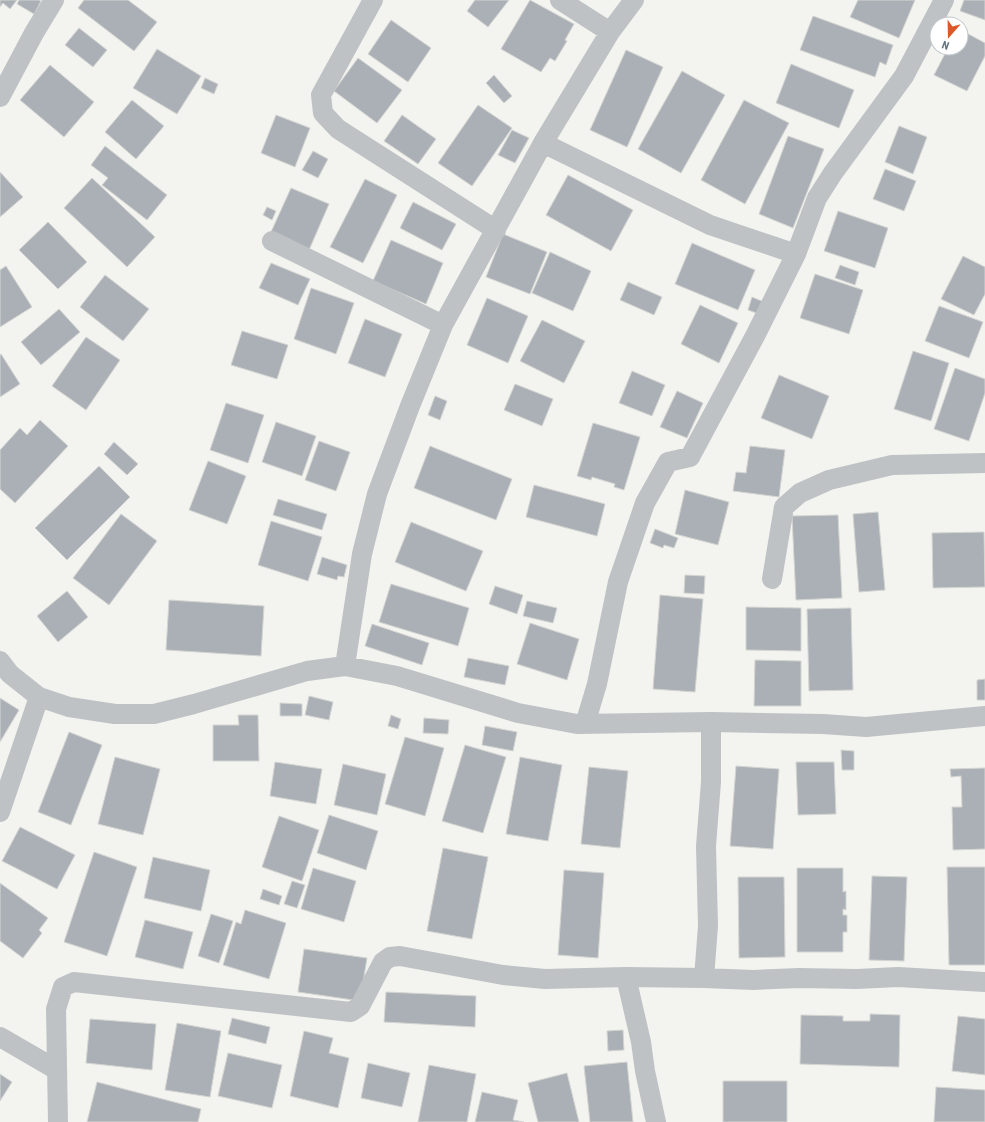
<svg xmlns="http://www.w3.org/2000/svg" width="985" height="1122" viewBox="0 0 985 1122" font-family="'Roboto Condensed',sans-serif">
	<style>
		.building { fill: #aab0b5; stroke: #d4d5d2 }
		.lines { fill: none; stroke-linecap: round; stroke-linejoin: round }
		.street { stroke: #bec2c5; stroke-width: 20 }
	</style>
	<rect width="100%" height="100%" fill="#f3f4ef"/>
	<path class="building" d="M0,0h17l-7,9 -7,-6 -3,4z
		M19,0h20l2,1 -7,13 -17,-10z
		M84,0h44l29,22 -23,29 -56,-43z
		M475,0h34l-21,27 -21,-16z
		M530,0l44,24 -9,16 2,1 -12,20 -5,-3 -9,14 -40,-23z
		M858,0h57l-16,38 -49,-21z
		M964,0h21v20l-25,-9z
		M813,16l80,29 -7,20 -6,-3 -5,15 -75,-27z
		M391,20l40,28 -23,34 -40,-28z
		M79,28l28,22 -14,17 -28,-22z
		M961,30l24,13v13l-18,35 -33,-16 14,-27h13z
		M157,49l44,27 -24,38 -44,-26z
		M626,50l37,17 -36,80 -37,-17z
		M358,58l44,32 -25,33 -43,-32z
		M791,64l63,26 -15,38 -63,-25z
		M50,65l44,37 -30,35 -44,-37z
		M682,71l43,24 -44,78 -43,-24z
		M494,75l18,21 -8,7 -18,-20z
		M205,78l13,6 -4,10 -13,-6z
		M132,100l32,26 -28,33 -31,-27z
		M744,100l45,23 -44,81 -44,-24z
		M478,105l34,23 -40,58 -34,-23z
		M276,115l34,13 -15,39 -34,-14z
		M402,115l34,24 -18,25 -34,-23z
		M899,126l28,11 -14,37 -28,-12z
		M512,130l17,8 -14,25 -17,-8z
		M788,136l36,13 -31,79 -34,-14z
		M105,146l62,49 -20,25 -45,-35 6,-7 -17,-13z
		M313,151l15,8 -10,19 -16,-8z
		M885,169l31,12 -12,30 -31,-12z
		M0,172l23,25 -23,20z
		M568,175l65,35 -22,41 -65,-36z
		M92,178l63,59 -28,30 -63,-59z
		M365,179l32,16 -34,68 -33,-16z
		M291,188l38,16 -20,46 -38,-18z
		M413,202l43,22 -14,26 -42,-22z
		M267,207l9,4 -4,9 -9,-5z
		M838,211l50,17 -13,40 -51,-17z
		M48,222l39,40 -29,27 -39,-39z
		M503,234l44,18 -17,42 -44,-17z
		M391,240l52,23 -17,41 -53,-23z
		M692,243l63,27 -17,40 -63,-26z
		M550,252l41,19 -18,40 -41,-18z
		M963,256l22,11v27l-11,21 -33,-16z
		M271,263l39,16 -12,26 -39,-17z
		M840,265l19,7 -4,13 -20,-7z
		M6,266l26,41 -32,20v-57z
		M815,274l48,16 -14,44 -49,-16z
		M105,275l44,34 -26,32 -43,-34z
		M628,282l34,15 -8,18 -34,-15z
		M311,288l43,15 -18,51 -42,-15z
		M752,297l12,5 -5,12 -11,-4z
		M487,298l41,18 -20,47 -41,-18z
		M700,305l38,18 -19,40 -38,-19z
		M939,306l44,16 -14,36 -44,-17z
		M59,309l21,23 -39,33 -20,-23z
		M365,319l37,15 -17,43 -37,-14z
		M542,320l43,21 -21,42 -44,-22z
		M242,331l46,14 -11,34 -46,-14z
		M86,337l34,23 -34,50 -34,-24z
		M913,351l36,12 -18,58 -37,-12z
		M1,354l19,30 -20,13v-42z
		M955,368l30,11v14l-16,48 -35,-12z
		M632,371l33,14 -13,31 -33,-13z
		M779,375l50,21 -17,43 -51,-21z
		M515,384l38,15 -11,27 -38,-16z
		M677,391l26,12 -16,35 -27,-11z
		M435,396l12,5 -7,19 -12,-5z
		M226,403l38,12 -16,48 -38,-13z
		M40,420l28,26 -53,57 -15,-14v-39l20,-22 7,7z
		M276,422l40,14 -14,40 -40,-14z
		M593,423l47,14 -16,53 -10,-3 1,-3 -23,-7 -1,3 -14,-4z
		M319,441l31,11 -14,39 -31,-11z
		M114,442l24,22 -11,11 -23,-21z
		M430,446l82,33 -16,41 -82,-32z
		M750,446l35,4 -6,47 -46,-6 3,-19 10,1z
		M208,461l38,15 -19,48 -38,-14z
		M99,466l31,31 -63,63 -32,-32z
		M534,485l71,19 -8,32 -71,-19z
		M685,490l44,12 -11,43 -43,-11z
		M278,499l49,15 -5,16 -49,-15z
		M878,512l7,78 -26,2 -6,-78z
		M121,514l36,27 -48,64 -36,-27z
		M838,515l4,83 -46,2 -4,-84z
		M271,521l51,16 -14,44 -50,-16z
		M411,522l72,29 -17,40 -71,-29z
		M655,529l23,9 -4,10 -10,-3 -1,3 -13,-5z
		M984,532l1,55 -52,1 -1,-55z
		M322,557l25,8 -3,12 -6,-1 -1,4 -20,-6z
		M685,575l20,1 -1,18 -20,-1z
		M391,584l78,24 -11,38 -79,-24z
		M495,586l28,9 -6,19 -28,-10z
		M67,591l21,26 -30,25 -21,-26z
		M660,595l43,4 -8,93 -42,-3z
		M169,600l95,6 -3,50 -95,-6z
		M527,601l30,7 -4,15 -30,-7z
		M746,607l55,1v43l-55,-1z
		M851,608l2,82 -44,1 -2,-82z
		M530,623l49,16 -12,41 -50,-16z
		M372,624l57,19 -7,22 -57,-19z
		M468,658l41,8 -4,19 -41,-8z
		M755,660l46,1v45h-47z
		M985,679v21h-8v-20z
		M309,696l24,6 -4,18 -24,-5z
		M0,698l19,12 -19,32z
		M280,703l22,1v12h-22z
		M238,715h20l1,46h-46v-36h26z
		M391,715l10,4 -3,10 -10,-3z
		M424,718l25,2 -1,14 -25,-1z
		M485,726l32,6 -4,19 -31,-6z
		M69,732l33,13 -31,80 -33,-13z
		M405,737l39,11 -19,68 -40,-12z
		M465,745l41,12 -23,76 -41,-12z
		M841,750l13,1v19h-12z
		M115,757l45,12 -17,66 -45,-11z
		M520,757l42,8 -14,76 -42,-7z
		M275,762l47,7 -6,35 -46,-8z
		M796,762h38l2,52 -38,1z
		M343,764l43,10 -9,41 -43,-10z
		M736,766l43,3 -6,80 -43,-3z
		M589,767l39,4 -8,77 -39,-4z
		M985,768v81l-32,1 -1,-43h10l-1,-31 -10,1 -1,-8z
		M329,815l49,16 -12,39 -49,-17z
		M279,816l40,14 -17,51 -40,-14z
		M20,827l55,28 -18,34 -55,-28z
		M443,848l45,9 -16,82 -45,-8z
		M94,852l43,15 -30,89 -43,-14z
		M153,857l57,13 -9,41 -57,-13z
		M947,867h38v98h-36z
		M313,868l43,13 -12,41 -43,-13z
		M797,868h46v24l3,-1v19l-3,-1v6h4v17h-4v20h-46z
		M564,870l40,3 -6,85 -40,-3z
		M872,876l35,1 -3,84 -35,-1z
		M738,877h46l1,80 -46,1z
		M292,881l13,4 -8,23 -13,-4z
		M0,883l48,35 -9,12 3,3 -19,25 -23,-17z
		M263,889l19,7 -3,9 -19,-6z
		M245,910l41,13 -17,56 -46,-14 13,-43 5,2z
		M211,914l22,7 -14,42 -21,-7z
		M145,920l48,12 -10,37 -48,-12z
		M304,949l63,9 -7,43 -62,-9z
		M386,992l90,4 -1,31 -91,-5z
		M870,1014l30,1 -1,52 -99,-3 1,-49 42,1v5h27z
		M958,1016l27,3v56l-33,-4z
		M232,1018l38,9 -4,17 -38,-10z
		M90,1019l66,5 -4,46 -66,-7z
		M177,1023l44,8 -11,66 -45,-7z
		M623,1030l1,20 -16,1 -1,-20z
		M304,1031l29,7 -4,15 20,5 -11,50 -48,-12z
		M228,1053l54,12 -10,43 -54,-12z
		M627,1062l6,60h-43l-6,-56z
		M368,1063l42,10 -8,34 -41,-9z
		M429,1065l47,9 -9,48h-49z
		M567,1073l12,49h-41l-10,-39z
		M0,1074l12,8 -12,19z
		M723,1081h64v41h-64z
		M97,1082l104,27 -3,13h-111z
		M936,1087l49,3v32h-51z
		M482,1092l36,8 -5,20 11,2h-49z"/>
	<g class="lines">
		<path class="street" d="M373,0l-52,95 2,18 15,16 158,101
			M560,0l50,32
			M0,97l34,-64 20,-33
			M543,143l167,82 86,29
			M272,241l171,84
			M772,579l12,-72 16,-14 29,-13 63,-15 93,-2
			M0,661l10,13 29,23 30,10 46,7h39l40,-10 113,-33 38,-5 52,10 121,37 59,11 134,-2 112,2 43,3 119,-11
			M345,666l17,-112 15,-60 33,-88 33,-81 100,-182 67,-111 24,-32
			M711,722v60l-5,64 2,80 -4,52 49,2 46,-2 58,1 41,-2 87,5
			M585,724l12,-40 21,-102 27,-79 23,-41 22,-5 65,-121 41,-82 21,-56 16,-25 71,-97 40,-76
			M0,812l39,-115
			M626,977l78,1
			M0,1037l57,33
			M58,1122l-2,-113 7,-22 11,-5 277,30 9,-6 23,-44 7,-5 10,-1 103,19 42,4 81,-2 15,65 4,29 11,51"/>
	</g>
	<g transform="translate(949 36) rotate(200)"><circle r="19" fill="#ffffff" stroke="#c1c7cc"/>
	<path d="M0-3L7 15L0 10L-7 15Z" fill="#db5828"/>
	<text y="-6" font-size="11" font-weight="bold" text-anchor="middle" fill="#64727f">N</text>
	</g>
</svg>
